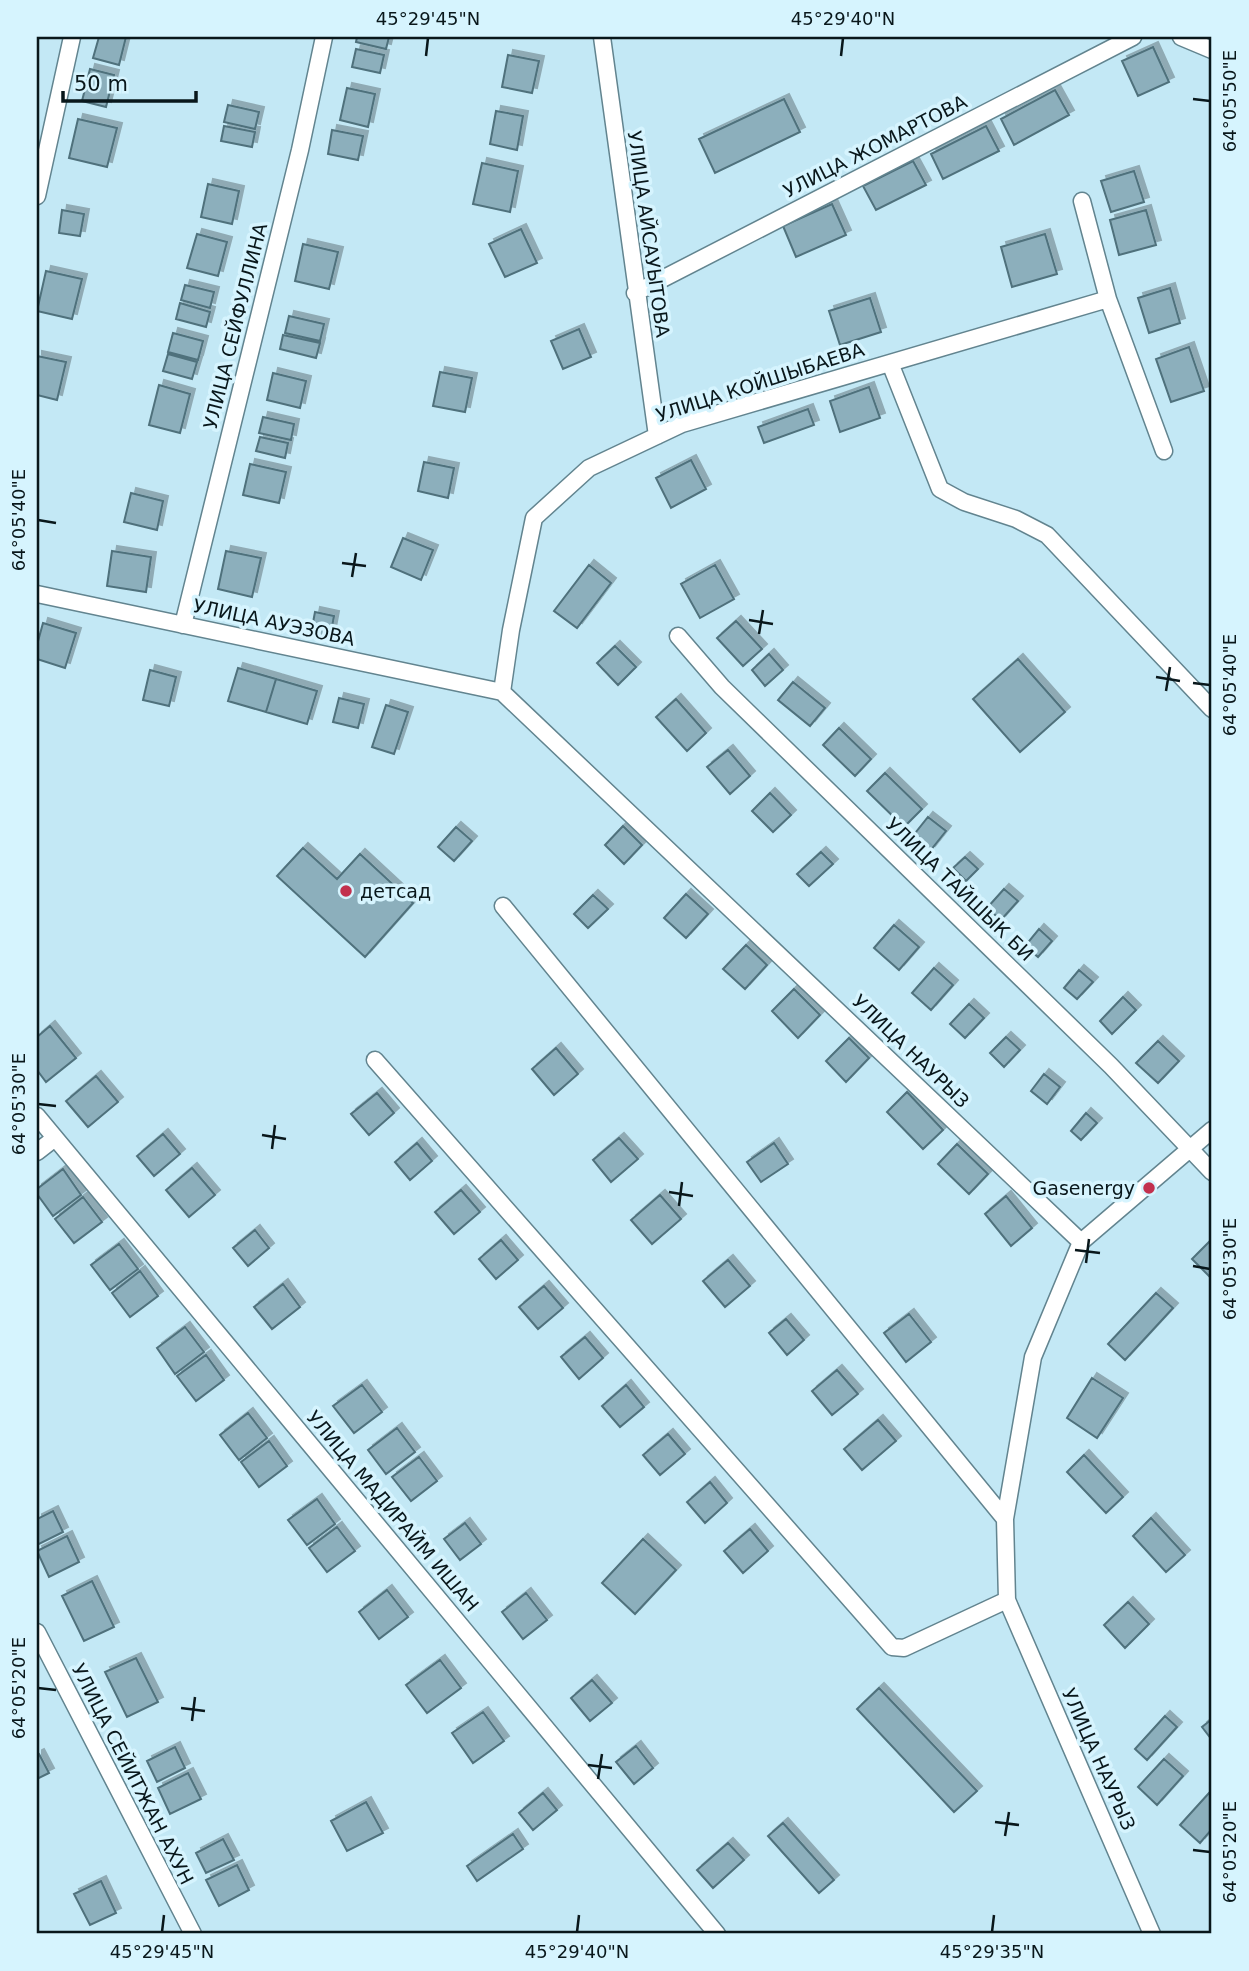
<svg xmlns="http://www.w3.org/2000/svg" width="1249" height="1971" viewBox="0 0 1249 1971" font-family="'DejaVu Sans',sans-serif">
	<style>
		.building { fill: #8cafbc; stroke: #4f717c; stroke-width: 2; filter: url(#shadow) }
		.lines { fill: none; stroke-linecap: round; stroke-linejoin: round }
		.minor-casing { stroke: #62848f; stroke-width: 19 }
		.minor { stroke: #fff; stroke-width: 16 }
		.ticks { fill: none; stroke: #09171b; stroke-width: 2.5 }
		.poi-dot { fill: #c2314e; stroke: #d6f4fe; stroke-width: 2.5 }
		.labels { text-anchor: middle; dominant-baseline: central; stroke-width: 7; stroke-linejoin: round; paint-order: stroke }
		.street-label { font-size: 19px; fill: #09171b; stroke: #d6f4fe }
		.poi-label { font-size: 19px; fill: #09171b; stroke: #d6f4fe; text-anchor: start }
		.neatline { fill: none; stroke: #09171b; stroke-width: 2.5 }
		.ticks-label { font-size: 18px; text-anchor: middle; fill: #09171b }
	</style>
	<defs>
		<filter id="shadow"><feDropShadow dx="5" dy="-5" stdDeviation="0" flood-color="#0004"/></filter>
	</defs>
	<rect width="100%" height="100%" fill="#c3e8f5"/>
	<path class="building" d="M99,37h27l-7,28 -26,-7z
		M357,37h32l-3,12 -30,-7z
		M1153,47l16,35 -31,14 -16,-35z
		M356,49l28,6 -4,18 -28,-6z
		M508,55l31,6 -7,32 -30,-6z
		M90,69l24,6 -8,32 -24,-6z
		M347,88l28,6 -7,33 -28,-7z
		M1055,90l14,25 -55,30 -13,-26z
		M784,99l16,33 -85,41 -16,-34z
		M228,105l31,7 -4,17 -31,-7z
		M496,111l27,5 -6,34 -27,-6z
		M78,119l39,9 -10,39 -38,-9z
		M224,126l31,6 -3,15 -31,-6z
		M986,126l13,25 -56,28 -12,-25z
		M332,130l31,6 -5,24 -30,-6z
		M913,161l13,24 -50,25 -13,-24z
		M482,163l36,8 -8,41 -37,-8z
		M1134,171l10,31 -33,10 -10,-31z
		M208,184l31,7 -7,33 -31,-7z
		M832,204l14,31 -50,22 -13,-31z
		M62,210l22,4 -4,22 -21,-3z
		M1146,210l10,35 -37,10 -9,-35z
		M521,229l16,34 -32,14 -16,-33z
		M197,234l30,8 -9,34 -31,-8z
		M1045,234l12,40 -45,13 -11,-40z
		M303,244l35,8 -9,37 -34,-8z
		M46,271l36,8 -10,40 -35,-8z
		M185,285l29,7 -4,16 -29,-8z
		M1170,288l10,35 -31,10 -11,-35z
		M870,298l11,34 -41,13 -11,-34z
		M180,303l30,9 -4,15 -30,-8z
		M289,316l35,8 -4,17 -35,-8z
		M579,329l12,28 -28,12 -12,-28z
		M173,333l30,8 -5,19 -30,-8z
		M283,335l37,8 -4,15 -36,-9z
		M1189,347l15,44 -33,11 -15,-43z
		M168,354l29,8 -5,17 -29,-8z
		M37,356l29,6 -9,38 -20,-5z
		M440,372l32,6 -7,34 -32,-6z
		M273,373l33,8 -6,27 -33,-8z
		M159,385l31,9 -10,39 -31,-8z
		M869,387l11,31 -40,14 -10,-31z
		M808,409l6,16 -50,18 -6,-16z
		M263,417l31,7 -3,16 -32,-7z
		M260,437l28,6 -3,15 -29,-7z
		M691,460l15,29 -35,19 -15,-30z
		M424,462l30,6 -6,30 -30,-7z
		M250,464l36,8 -7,31 -36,-8z
		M131,493l32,8 -6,29 -33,-8z
		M403,538l30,12 -12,30 -30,-13z
		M112,551l39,6 -5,35 -39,-6z
		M226,551l35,7 -9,39 -34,-8z
		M589,565l22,18 -34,45 -23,-17z
		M715,565l19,34 -34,19 -19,-34z
		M315,612l19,4 -4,21 -19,-4z
		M736,621l26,28 -19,17 -26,-28z
		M43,623l33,10 -11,35 -28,-9v-14z
		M615,646l21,21 -18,18 -21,-22z
		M769,654l14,16 -18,16 -13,-16z
		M1018,659l47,53 -45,40 -47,-53z
		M238,668l38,11 -10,33 -38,-11z
		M150,670l26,7 -7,29 -26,-6z
		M276,679l41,12 -10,33 -41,-12z
		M793,682l32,26 -15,18 -32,-26z
		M339,698l25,6 -6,24 -25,-6z
		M676,699l30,34 -19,18 -31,-34z
		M386,705l22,7 -14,42 -22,-7z
		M839,728l32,31 -16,17 -32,-31z
		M728,750l22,26 -20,18 -23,-27z
		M885,773l37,36 -18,18 -37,-36z
		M770,793l21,22 -18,17 -21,-21z
		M928,817l18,14 -16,20 -18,-14z
		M623,826l19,19 -18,19 -19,-19z
		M456,827l16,14 -18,20 -16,-14z
		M303,848l34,31 23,-25 53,49 -48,54 -88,-81z
		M821,852l12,12 -24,22 -12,-12z
		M965,857l13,12 -12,12 -13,-13z
		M1004,889l14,12 -17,19 -14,-12z
		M686,894l22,20 -22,24 -22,-20z
		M593,895l15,14 -20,19 -14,-14z
		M894,925l25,22 -20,23 -25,-22z
		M1039,929l13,12 -14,16 -13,-11z
		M746,945l21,20 -22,24 -22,-20z
		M934,968l19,17 -22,25 -19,-17z
		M1079,970l14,12 -16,17 -13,-11z
		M794,989l26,26 -22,23 -26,-27z
		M1123,997l13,13 -24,24 -12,-13z
		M969,1004l15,14 -19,20 -15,-14z
		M50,1026l26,32 -30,24 -9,-12v-33z
		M1006,1037l14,13 -16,17 -14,-14z
		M849,1038l20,20 -23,24 -20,-21z
		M1158,1041l21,20 -21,22 -22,-20z
		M556,1048l22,26 -24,21 -22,-26z
		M1044,1074l16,13 -13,17 -16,-13z
		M96,1076l22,26 -30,25 -22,-26z
		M907,1092l36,38 -20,19 -36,-37z
		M377,1093l17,20 -25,22 -18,-21z
		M1086,1113l11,10 -16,17 -10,-9z
		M163,1134l17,20 -26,22 -17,-20z
		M619,1138l19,21 -27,23 -18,-22z
		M417,1143l15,18 -22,19 -15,-18z
		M774,1143l14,21 -27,18 -14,-20z
		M957,1144l31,30 -19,20 -31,-30z
		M192,1168l23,27 -26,22 -23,-27z
		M63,1169l18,26 -28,21 -16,-22v-5z
		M461,1190l19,22 -26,22 -19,-22z
		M660,1195l21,24 -29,25 -21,-24z
		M1006,1196l26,32 -21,18 -26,-32z
		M83,1197l19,25 -28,21 -19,-24z
		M255,1230l14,18 -21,18 -15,-18z
		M501,1240l17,20 -22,19 -17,-20z
		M1210,1241l2,2v36l-20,-20z
		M119,1244l19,25 -28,21 -19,-25z
		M728,1260l22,26 -25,21 -22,-26z
		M140,1271l18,25 -28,21 -18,-24z
		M283,1284l17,23 -28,22 -18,-22z
		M544,1286l19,22 -25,21 -19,-22z
		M1156,1293l17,15 -48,52 -17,-16z
		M909,1314l22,28 -25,20 -22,-29z
		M786,1319l18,21 -17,15 -18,-22z
		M185,1327l19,25 -29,22 -18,-26z
		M585,1337l18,21 -24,21 -18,-22z
		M206,1355l18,25 -28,21 -19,-25z
		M837,1370l21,24 -26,21 -20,-24z
		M1092,1378l31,20 -26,40 -30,-20z
		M362,1385l20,27 -28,21 -21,-27z
		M626,1385l18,22 -24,20 -18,-21z
		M248,1413l19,25 -28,22 -19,-25z
		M878,1420l18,21 -34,29 -18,-21z
		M397,1428l18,24 -29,22 -18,-24z
		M668,1434l17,20 -25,21 -17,-20z
		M269,1441l18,25 -28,21 -18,-25z
		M1084,1455l39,42 -17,16 -39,-41z
		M419,1457l18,24 -26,20 -19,-24z
		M710,1482l17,21 -22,20 -18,-21z
		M317,1499l18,25 -28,21 -19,-25z
		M53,1511l10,21 -26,13v-26z
		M1151,1518l34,37 -19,17 -33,-36z
		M465,1523l16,21 -21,16 -16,-21z
		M337,1527l18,24 -28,21 -18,-24z
		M750,1529l18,22 -25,22 -19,-22z
		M67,1536l12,26 -30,15 -12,-26z
		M643,1539l33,31 -41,44 -33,-31z
		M92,1581l22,46 -30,14 -22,-45z
		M387,1590l21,27 -29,22 -20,-27z
		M526,1593l21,27 -24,19 -21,-27z
		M1128,1602l21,22 -24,24 -21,-23z
		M136,1658l22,44 -31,15 -22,-45z
		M440,1660l21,28 -34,25 -21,-28z
		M592,1680l20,23 -22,18 -19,-23z
		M879,1688l98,103 -23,21 -97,-103z
		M483,1712l21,29 -31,22 -21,-30z
		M1165,1716l12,11 -30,33 -12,-11z
		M1212,1719v21l-10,-13z
		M636,1746l17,22 -19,16 -18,-22z
		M175,1747l10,21 -28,14 -10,-21z
		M39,1754l10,19 -12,6v-24z
		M1164,1759l19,17 -26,29 -19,-18z
		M188,1773l13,26 -31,15 -12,-26z
		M543,1793l14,17 -24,20 -14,-17z
		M1209,1793l3,3v33l-12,14 -20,-18z
		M366,1802l17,31 -36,18 -16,-30z
		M783,1823l51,57 -15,13 -51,-57z
		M513,1834l10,15 -46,32 -10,-15z
		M223,1839l11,21 -28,13 -10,-20z
		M728,1843l16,17 -31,28 -16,-18z
		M237,1865l12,25 -30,16 -13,-26z
		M101,1881l15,32 -26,12 -16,-31z"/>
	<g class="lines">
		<g class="minor-casing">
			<path id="minor" d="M602,37l55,399
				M1181,37l31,13
				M37,196l35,-159
				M1082,201l26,98 56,152
				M635,293l498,-256
				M890,363l50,126 24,13 52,17 31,16 165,174
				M37,594l465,98
				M183,625l117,-475 24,-113
				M678,636l44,51 389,379 101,106
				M502,692l579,550 -48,115 -28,162 2,81 145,334
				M502,692l9,-62 23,-112 55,-50 93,-44 426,-125
				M503,906l502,613
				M375,1060l517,587 12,1 103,-48
				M37,1116l680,818
				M37,1152l18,-14
				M1081,1242l131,-112
				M37,1632l156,302"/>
		</g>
		<use href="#minor" class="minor"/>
	</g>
	<path class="ticks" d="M426,56l2,-18M841,56l2,-18M1193,99l17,2M38,520l18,3M342,563l24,3M352,577l4,-24M749,620l24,4M759,634l4,-24M1156,677l24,4M1193,683l17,2M1166,691l4,-24M38,1104l18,2M262,1135l24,4M272,1149l3,-24M669,1192l24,4M679,1206l3,-24M1075,1250l25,3M1086,1263l3,-24M1193,1266l17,3M38,1688l18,2M181,1708l24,3M192,1721l3,-24M588,1765l24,3M598,1779l4,-25M995,1822l24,3M1005,1836l4,-24M1193,1850l17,2M162,1932l2,-17M577,1932l2,-17M992,1932l2,-17"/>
	<g class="poi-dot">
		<circle cx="346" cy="891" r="7"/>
		<circle cx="1149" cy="1188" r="7"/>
	</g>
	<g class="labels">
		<g class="street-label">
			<text transform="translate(875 146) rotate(-27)">УЛИЦА ЖОМАРТОВА</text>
			<text transform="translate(649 234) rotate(82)">УЛИЦА АЙСАУЫТОВА</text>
			<text transform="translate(235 326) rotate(-76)">УЛИЦА СЕЙФУЛЛИНА</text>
			<text transform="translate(760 382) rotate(-18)">УЛИЦА КОЙШЫБАЕВА</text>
			<text transform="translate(274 622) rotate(12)">УЛИЦА АУЭЗОВА</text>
			<text transform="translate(960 889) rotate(44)">УЛИЦА ТАЙШЫК БИ</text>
			<text transform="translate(911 1051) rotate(44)">УЛИЦА НАУРЫЗ</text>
			<text transform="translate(393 1511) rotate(50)">УЛИЦА МАДИРАЙМ ИШАН</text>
			<text transform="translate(1099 1759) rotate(66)">УЛИЦА НАУРЫЗ</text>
			<text transform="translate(133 1774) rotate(63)">УЛИЦА СЕЙИТЖАН АХУН</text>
		</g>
		<g class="poi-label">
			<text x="360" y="891">детсад</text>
			<text x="1135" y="1188" text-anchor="end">Gasenergy</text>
		</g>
	</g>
	<rect width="1249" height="1971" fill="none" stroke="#d6f4fe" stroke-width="77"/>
	<path d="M63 91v10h133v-10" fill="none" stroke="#09171b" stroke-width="3.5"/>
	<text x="74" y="91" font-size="21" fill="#09171b" stroke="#d6f4fe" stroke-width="5" paint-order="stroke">50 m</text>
	<rect x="38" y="38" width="1172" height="1894" class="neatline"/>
	<g class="ticks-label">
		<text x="428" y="25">45°29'45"N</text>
		<text x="843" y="25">45°29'40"N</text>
		<text transform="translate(1230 101) rotate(-90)" y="6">64°05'50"E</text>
		<text transform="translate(19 520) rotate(-90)" y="6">64°05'40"E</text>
		<text transform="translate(1230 685) rotate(-90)" y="6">64°05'40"E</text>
		<text transform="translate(19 1104) rotate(-90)" y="6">64°05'30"E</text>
		<text transform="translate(1230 1269) rotate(-90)" y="6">64°05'30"E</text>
		<text transform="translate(19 1688) rotate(-90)" y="6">64°05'20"E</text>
		<text transform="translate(1230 1852) rotate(-90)" y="6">64°05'20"E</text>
		<text x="162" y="1958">45°29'45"N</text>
		<text x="577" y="1958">45°29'40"N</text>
		<text x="992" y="1958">45°29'35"N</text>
	</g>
</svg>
